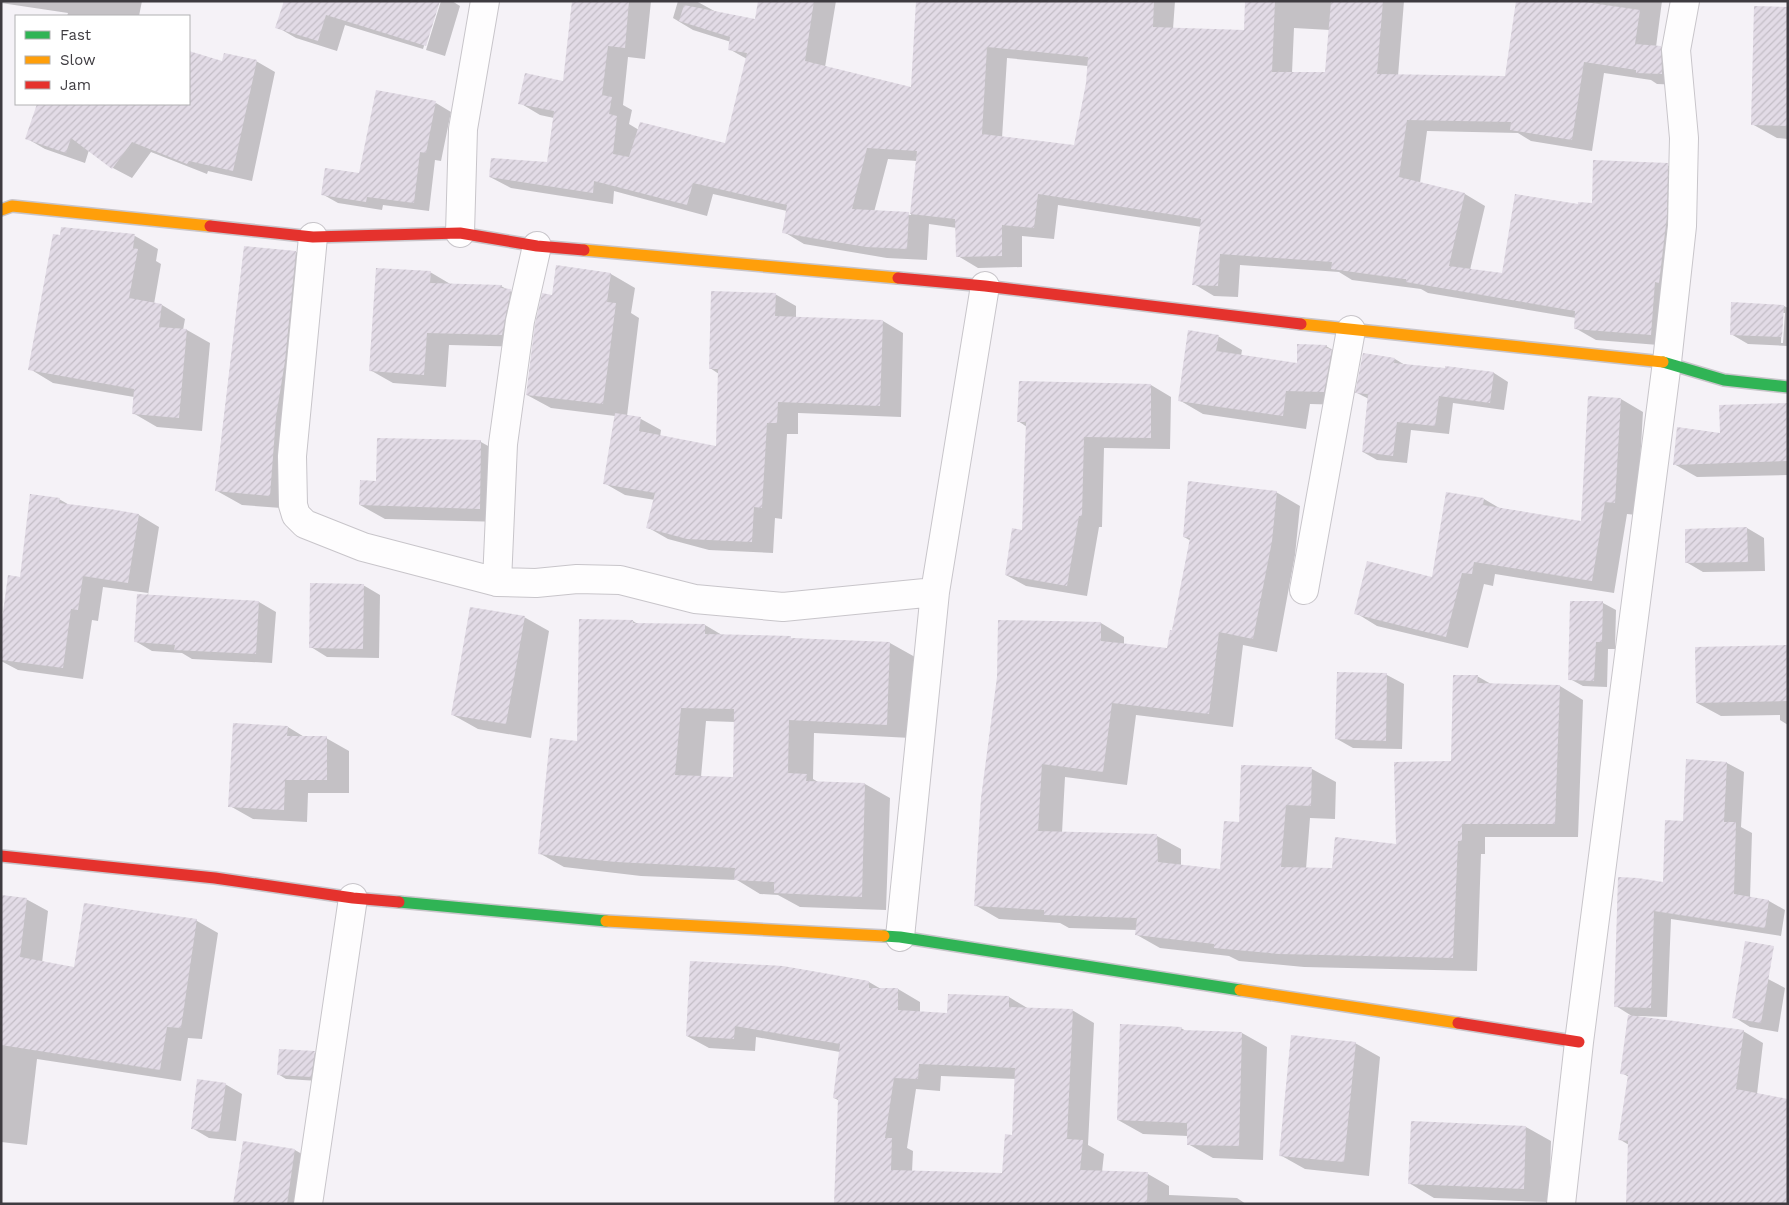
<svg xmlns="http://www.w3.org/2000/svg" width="1789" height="1205" viewBox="0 0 1789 1205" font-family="'Work Sans',sans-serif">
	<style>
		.shadow { fill: #0003; fill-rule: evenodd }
		.building { fill: url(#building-hatch); fill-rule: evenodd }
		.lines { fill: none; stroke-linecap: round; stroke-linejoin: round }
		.street-casing { stroke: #c8c5ca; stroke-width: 30 }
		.fast-casing { stroke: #c8c5ca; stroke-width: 14 }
		.slow-casing { stroke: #c8c5ca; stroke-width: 14 }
		.jam-casing { stroke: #c8c5ca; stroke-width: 14 }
		.street { stroke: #fefdfe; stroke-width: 28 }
		.fast { stroke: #30b455; stroke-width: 11 }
		.slow { stroke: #ff9f0a; stroke-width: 11 }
		.jam { stroke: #e5322d; stroke-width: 11 }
	</style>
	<defs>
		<pattern id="building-hatch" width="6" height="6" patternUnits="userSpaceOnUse" patternTransform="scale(1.25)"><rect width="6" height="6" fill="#e2dbe6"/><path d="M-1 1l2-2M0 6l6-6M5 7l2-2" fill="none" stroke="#c3bdc6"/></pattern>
	</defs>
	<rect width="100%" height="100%" fill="#f5f2f7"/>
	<path class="shadow" d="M1,1h141l-3,15h-72l1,-3 -67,-10z
		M285,1h153l-15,48 -78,-24 -8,26 -41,-13 -19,-11z
		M441,1h11l8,5 -15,50 -19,-6z
		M573,1h78l-6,58 -17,-2 -5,48 9,5 -3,14 10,6 87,15 21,-86 -18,-10 2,-7 -38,-12 -20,-12 5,-17h18l22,12 38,7 3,-19h77l-11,66 87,22 5,-88h258l-2,28 73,3 1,-31h157l-6,75 108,2 11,-77h145l-6,46h5l20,12 1,26 -25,-1 -6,-4 -47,-7 -12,78 -61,-10 -13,-8 -91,-2 -7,52 45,11 20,12 -15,64 33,5 76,-69 14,-2 74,-39 21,11 -17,170 -75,-6 -21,-12 1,-10 -148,-25 -7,-4 -69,-9 -13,-8 -99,-7 -2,32 -24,-1 -20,-12 8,-57 -144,-22 -4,34 -32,-3v31l-44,1 -20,-12 -1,-28 -28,-4 -2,36 -40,-2 -83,-14 -20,-12 3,-21 -74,-17 -6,22 -93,-25 -1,13 -102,-16 -21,-11 58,-13 6,-46 -14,-3 -20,-12 44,-20zM1294,28l36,2 -4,43h-34zM1007,58l81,8 -1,18 -12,62 -73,-8zM888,159l29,2 -6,54 -37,-3z
		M1788,8v131l-11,-1 -25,-14z
		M189,52l34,10 33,-1 19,11 -23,109 -44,-10 -1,3 -56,-22 -19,26 -19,-10 -24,-18 -4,13 -40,-14 -19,-11 12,-34h151z
		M436,103l15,9 -10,49 -6,-1 -6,51 -46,-6 -1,5 -44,-7 -16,-9 38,-20z
		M62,228l73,8 23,13 -2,12 5,3 -7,40 8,1 23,14 -2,11h4l23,13 -8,88 -45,-4 -24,-14 1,-16 -81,-14 -23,-14z
		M296,252l24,15 -25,242 -53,-4 -25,-14z
		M558,267l53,7 24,14 -4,25 8,5 -12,98 14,3 20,11 -1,7 57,10 2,-73 -9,-6 65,-74 21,12v12l87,3 20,12 -2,84 -103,-4v21h-11l-5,85 -7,-1 -2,35 -64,-3 -41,-11 -21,-12 8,-27 -30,-5 -21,-12 11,-67 -64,-8 -24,-13 26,-99z
		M430,272l22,13 49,1 32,18 -8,43 -76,-2 -3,42 -53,-4 -23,-13z
		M1784,306l4,2v38l-40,-2 -17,-10zM1782,313h3l-2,30h-2z
		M1218,336l24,14 -1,6 57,8 28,-18 24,14 -3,45 -37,-1 -4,25 -103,-15 -24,-14z
		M1395,359l10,6 89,8 14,9 -4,28 -51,-7 -4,31 -38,-4 -4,33 -30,-3 -14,-8 6,-53 -12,-6z
		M1151,385l20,12 -1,52 -66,-1 -2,79h-3l-12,69 -61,-10 -20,-11 17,-44 4,-104 -9,-6z
		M1621,399l22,13 -6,103 -10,-1 -13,79 -119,-19 -2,12 -9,-2 -16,64 -91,-22 -21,-13 77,-34 51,-80 17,10 81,13z
		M1788,404v71l-91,2 -23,-13 47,-29z
		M481,442l25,14 -2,66 -119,-3 -25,-14 18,-23z
		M1276,492l24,14 -5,49 -18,97 -34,-7 -10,82 -97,-12 -9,70 -62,-8 -3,56 95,3 24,13v17l41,4 18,-47 2,-57 70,3 24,13 -1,37 -25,-1 -4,51h27l64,-24 55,-83 25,-86 14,8 69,2 23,14 -5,137h-93v17h-4l-4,117 -173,-4 -65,-6 -10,-5 -69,-8 -23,-13v-5l-68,-2 -9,-5 -61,-4 -24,-14 126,-282 23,14v8l44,5 5,-18 18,-91 -7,-4z
		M59,499l12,7 68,9 20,12 -11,68 111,7 17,10 -4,51 -80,-4 -10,-6 -30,-2 -17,-10 13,-48 -45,-6 -5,34 -6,-1 -9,59 -65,-9 -17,-9v-28l20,-55z
		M1747,528l17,10 1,33 -62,1 -17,-10v-32z
		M363,585l17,10 -1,63 -52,-1 -16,-10z
		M1572,602l31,1 13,7 -1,39h-7l-1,38 -24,-1 -13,-7z
		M524,617l25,14 -18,107 -53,-9 -25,-14z
		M580,620l53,1 6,4h66l17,10 168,8 25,14 -4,81 -97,-5 -1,46 5,3 47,2 25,14 -4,112 -86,-3 -22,-12 -18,-1 -23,-14 -96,-4 -77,-9 -25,-14 39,-110zM706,721l29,1 -1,57 -33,-2z
		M1788,647v78l-8,-5v-5l-59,1 -24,-13z
		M1387,675l17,9 -2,65 -49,-1 -16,-9z
		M288,727l18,11h20l23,13v42h-41l-1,29 -54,-3 -23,-13z
		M1687,761l40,2 17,9 -3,55 11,6 -2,65 19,3 16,9 -4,26 -110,-17 -4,98 -29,-1v2l105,13 20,12 -6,51 -128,51 -10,-6 10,-62 -7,-4 13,-55 -19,-12 48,-122 20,-62z
		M1,896l25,3 22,12 -6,52 33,6 10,-64 112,16 21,12 -16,106 -14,-1 -7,43 -144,-22 -10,86 -26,-3z
		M1768,979l17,9 -7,44 -28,-5 -16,-10z
		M869,982l12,7h17l22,13v10l28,2 61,-17 20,12 43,1 22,13 -6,122 16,9 -2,18 46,2 21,12v9l68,3 9,6h-409l3,-103 -6,-3 6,-46 -84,-15 -1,14 -46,-3 -22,-12zM941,1076l75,3 -3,57 -10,38 -91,-2 1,-21 -6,-3 9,-59 24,2z
		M1181,1028l5,3 56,2 25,14 -4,113 -50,-2 -25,-14v-8l-45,-2 -25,-14z
		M1355,1043l25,14 -11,119 -64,-7 -25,-14z
		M314,1053l8,4 -3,24 -33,-2 -8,-5z
		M225,1084l17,10 -6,47 -27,-3 -17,-10z
		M1412,1122l114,5 25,14 -2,61 -115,-4 -25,-15z
		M244,1142l51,8 17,10 -7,44h-68z"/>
	<path class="building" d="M284,1h156l-14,45 -100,-31 -8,26 -43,-13z
		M572,1h57l-4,47 -17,-2 -6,49 10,2 -3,17 8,2 -4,38 16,3 11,-35 85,21 22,-90 -19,-3 2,-13 -51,-16 5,-16 71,14 3,-18h56l-9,60 106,26 5,-86h238l-1,26 91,3 1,-29h30l-3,71h53l6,-71h52l-6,73 128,2 11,-75h62l62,9 -5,34 26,2 1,28 -26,-1v-3l-52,-8 -12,78 -62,-10 1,-8 -104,-2 -8,57 66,16 -16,73 53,7 13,-79 63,10v-2l14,1 1,-43 75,3 -1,53 -8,67 -4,-1 -4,53 -77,-6 1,-18 -169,-29v-3h-2l-73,-10 1,-7 -112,-8 -2,32 -26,-1 9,-66 -163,-25 -4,34 -32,-3v31l-46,1 -1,-38 -45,-5 7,-63 -50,-3 -15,61 57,3 -2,37 -41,-2 -84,-14 5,-28 -94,-22 -6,22 -93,-24 -1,12 -104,-16 2,-19 56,4 7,-51 -36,-7 7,-31 38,8zM987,47l101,10 -2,26 -12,62 -92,-11z
		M1754,6l34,1v119l-37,-1z
		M189,51l33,10 2,-8 33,7 -24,111 -44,-10 -2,3 -55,-22 -20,27 -41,-31 -5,15 -41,-14 12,-35h152z
		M376,90l60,11 -10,52 -6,-1 -6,51 -47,-6 -1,5 -45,-7 4,-27 34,5z
		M61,227l74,7 -2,14 5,1 -9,49 33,6 -3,23 28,2 -8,89 -47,-4 2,-25 -106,-19 25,-136 7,1z
		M244,246l52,5 -11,110 -9,56 -6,79 -55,-5z
		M556,265l55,8 -4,29 9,1 -13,101 -77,-9 9,-71 7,-31 10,2z
		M376,268l55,3 -1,12 72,2 -1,3 10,1 -9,46 -75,-2 -3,42 -55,-4z
		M711,291l65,2 -1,23 108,4 -3,86 -102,-4 -1,21h-10l-5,85 -8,-1 -2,35 -65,-3 -41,-11 9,-35 -52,-9 12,-71 26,4 -2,14 77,15 2,-77h-9z
		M1731,302l53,3 -2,32 -52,-2z
		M1188,330l31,5 -3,16 81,12v-19l30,1 -1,3 6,1 -8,43 -38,-1 -3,25 -105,-15z
		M1363,353l32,5 -1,5 51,5v-2l49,6 -4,31 -51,-7 -4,30 -38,-4 -4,34 -31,-4 6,-58 -13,-1z
		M1019,381l132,3v54l-67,-1 -2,79h-3l-12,70 -62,-11 7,-47 10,2 4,-108h-9z
		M1588,396l33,2 -6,105 -10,-1 -13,79 -118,-19 -2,12 -10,-1 -16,64 -92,-23 13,-53 65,16 14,-85 38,6 -1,7 98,16z
		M1788,403v58l-115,4 4,-38 43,6 -1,-28z
		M377,438l104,2 -1,69 -121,-4 1,-25 16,1z
		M1188,481l89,10 -5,50 -19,98 -34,-7 -10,82 -97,-11 -9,69 -61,-8 -4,67 119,3 1,28 62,7 4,-48 15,1 2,-57 71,2 -1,39 -25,-1 -5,62 51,1 3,-31 61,7 -2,-82 57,-1 2,-86h25l-1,8 83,2 -5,139h-93v17h-4l-5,117 -174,-4 -65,-6v-4l-79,-9 2,-17 -93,-3v-5l-70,-4 7,-108 16,-121 1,-57 103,2v19l66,7 3,-18h2l18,-92 -7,-1z
		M30,494l30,4 -1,5 51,6 29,5 -11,69 -45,-7 -5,34 -7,-1 -8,59 -62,-8v-32l7,-53 12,2z
		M1747,527l1,35 -63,1v-34z
		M310,583l54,1 -1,65 -54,-1z
		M137,594l122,7 -3,53 -82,-4 1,-5 -41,-3z
		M1570,601h33l-1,41h-6l-2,39 -26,-1z
		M470,607l55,9 -19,108 -55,-9z
		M579,619l54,1v3l72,1v10l86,2v2l99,4 -3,83 -98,-5 -1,53 19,1 -1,7 59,2 -3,114 -88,-4v-11l-40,-2 1,-12 -119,-6 -78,-8 12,-116 27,3zM681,708l53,1 -1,68 -58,-2z
		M1788,645v56l-92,2 -1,-56z
		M1337,672l50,1 -1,68 -51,-2z
		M233,723l55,3 -1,10h40v44h-42l-1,30 -56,-3z
		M1686,759l41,3 -3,60h12l-2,72 35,6 -4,28 -111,-17 -3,97 -37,-1 4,-130 20,1 25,4 2,-62 18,1z
		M1,895l26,3 -7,59 54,10 10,-64 113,16 -16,109 -14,-1 -7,43 -159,-25z
		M1745,941l29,5 -13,77 -29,-5z
		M690,961l93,5 86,15v7h29v22l49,3 1,-19 61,2v11l64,2 -6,130 16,1 -3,30 68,2 -1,32h-313l4,-105 -5,-1 7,-54 -105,-18 -1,13 -48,-3zM919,1064l96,4 -3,67 -7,-1 -3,39 -111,-3 1,-32h-7l9,-60 24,1z
		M1628,1015l116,15 -8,59 52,10v105h-162l2,-63 -10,-1 10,-65 -8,-1z
		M1120,1024l62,3 -1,3 61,2 -3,114 -52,-1v-22l-70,-3z
		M1291,1035l65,7 -12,120 -65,-6z
		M279,1049l36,2 -4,26 -34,-2z
		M197,1079l29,4 -7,49 -28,-3z
		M1411,1121l115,5 -2,63 -116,-5z
		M243,1141l52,8 -8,55h-54z"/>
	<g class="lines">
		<g class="street-casing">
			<path id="street" d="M460,233l3,-104 22,-128
				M313,237l-21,219 1,49 3,10 9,9 58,23 134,35 39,1 41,-4 43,1 75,19 88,8 152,-15
				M497,582l6,-138 17,-123 17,-75
				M1304,590l47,-260
				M900,937l35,-345 50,-306
				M308,1204l45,-306
				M1561,1204l18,-162 88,-680 15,-136 2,-88 -8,-88 9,-49"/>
		</g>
		<g class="fast-casing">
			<path id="fast" d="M1663,362l61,18 64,7
				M399,902l207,19
				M884,936l16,1 340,53"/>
		</g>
		<g class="slow-casing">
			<path id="slow" d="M1,210l11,-4 198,20
				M584,250l314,28
				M1301,324l362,38
				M606,921l278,15
				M1240,990l218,33"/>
		</g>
		<g class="jam-casing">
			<path id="jam" d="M210,226l103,11 147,-4 77,13 47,4
				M898,278l87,8 316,38
				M1,856l214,22 138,20 46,4
				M1458,1023l121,19"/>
		</g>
		<use href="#street" class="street"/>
		<use href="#fast" class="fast"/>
		<use href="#slow" class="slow"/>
		<use href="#jam" class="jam"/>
	</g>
	<rect width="1789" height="1205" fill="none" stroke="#3e3b40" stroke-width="5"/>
	<rect x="15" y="15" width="175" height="90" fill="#ffffff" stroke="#b2b1b3"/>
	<rect x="25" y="31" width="25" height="8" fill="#30b455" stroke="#b2b1b3"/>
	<text x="60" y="40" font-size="15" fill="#3e3b40">Fast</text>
	<rect x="25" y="56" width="25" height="8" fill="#ff9f0a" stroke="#b2b1b3"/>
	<text x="60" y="65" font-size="15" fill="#3e3b40">Slow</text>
	<rect x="25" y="81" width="25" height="8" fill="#e5322d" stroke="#b2b1b3"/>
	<text x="60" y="90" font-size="15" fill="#3e3b40">Jam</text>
</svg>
